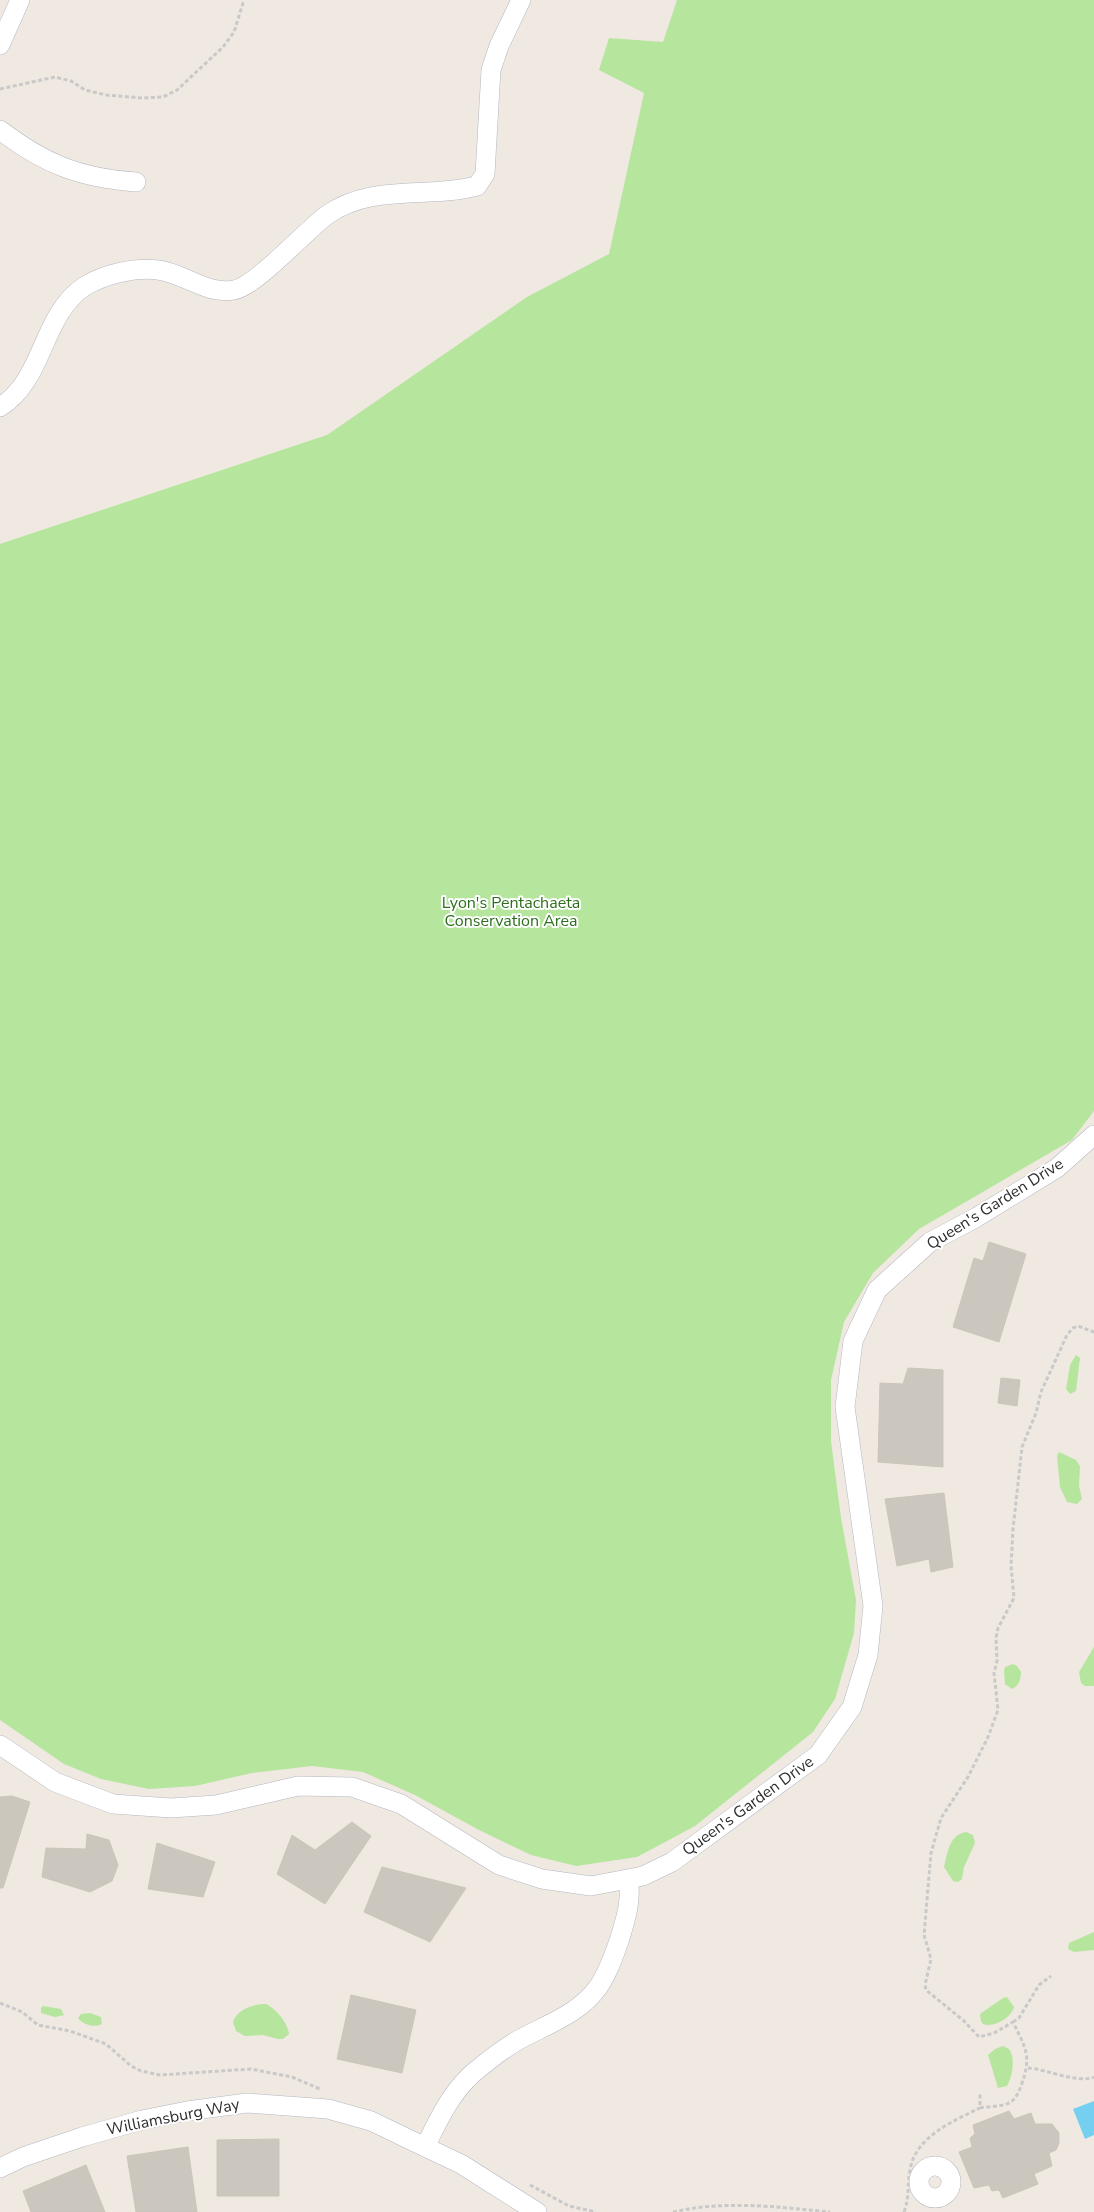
<svg xmlns="http://www.w3.org/2000/svg" width="1094" height="2212" viewBox="0 0 1094 2212" font-family="'Nunito Sans',sans-serif">
	<style>
		.green { fill: #b6e59e }
		.water { fill: #75cff0 }
		.building { fill: #cbc7bf; stroke: #cbc5ba }
		.lines { fill: none; stroke-linecap: round; stroke-linejoin: round }
		.minor-casing { stroke: #b4b7c1; stroke-width: 20 }
		.path { stroke: #c9c9c9; stroke-width: 3; stroke-dasharray: 4 2.5; stroke-linecap: butt }
		.minor { stroke: #fff; stroke-width: 19 }
		.labels { text-anchor: middle; dominant-baseline: central; stroke-width: 4; stroke-linejoin: round; paint-order: stroke }
		.park-label { font-size: 16px; fill: #2c6e1b; stroke: #fff }
		.street-label { font-size: 16px; fill: #2e2e2e; stroke: #fff }
	</style>
	<rect width="100%" height="100%" fill="#efe9e1"/>
	<path class="green" d="M677,0h417v1111l-22,29 -153,89 -46,44 -29,49 -13,58v61l10,77 15,82 -2,33 -19,66 -22,33 -118,94 -58,31 -61,9 -45,-11 -52,-25 -64,-35 -52,-23 -51,-6 -60,7 -57,13 -46,3 -48,-10 -37,-15 -64,-44v-1176l327,-109 200,-138 82,-43 35,-161 -45,-23 10,-32 54,4z
		M1076,1355l4,3 -4,33 -6,3 -4,-5 4,-24z
		M1059,1452l17,8 4,6 -1,20 3,13 -5,5 -10,-2 -7,-15 -3,-31z
		M1094,1647v39h-9l-4,-3 -2,-11z
		M1013,1664l4,2 4,6c0,7 -2,14 -9,17l-7,-5 -1,-13 1,-4z
		M966,1832l7,3 2,8 -11,24 -2,12 -4,3 -5,-1 -9,-14c4,-15 5,-32 22,-35z
		M1094,1932v18l-20,2 -6,-3 1,-6z
		M1007,1997l7,10c-3,11 -20,21 -31,17l-2,-3 -1,-7 23,-16z
		M266,2004c10,5 22,19 23,30l-6,5h-5l-15,-4 -18,1 -9,-5 -3,-9c4,-13 21,-18 33,-18z
		M43,2006l18,3 3,6 -9,2 -14,-4v-5z
		M90,2013l11,4 1,7c-7,4 -19,1 -24,-6l3,-4z
		M1003,2046l6,3c7,9 3,28 -2,37l-9,2 -10,-33 7,-6z"/>
	<path class="water" d="M1094,2101v34l-9,4 -12,-30z"/>
	<path class="building" d="M989,1242l37,12 -27,88 -46,-15 21,-69 9,3z
		M908,1368l35,2v97l-65,-5 2,-79 23,1z
		M1001,1378l19,2 -3,26 -19,-3z
		M944,1493l9,74 -22,5 -2,-13 -32,7 -12,-67z
		M12,1796l18,6 -27,86h-3v-91z
		M352,1822l19,14 -46,68 -48,-30 15,-39 23,15z
		M87,1834l22,6 9,25 -6,16 -22,11 -48,-15 4,-29 40,1z
		M157,1843l58,19 -12,35 -55,-8z
		M382,1867l84,21 -36,54 -66,-30z
		M351,1995l65,15 -14,63 -65,-14z
		M1009,2111l5,8 17,-6 4,11h17l7,9v10l-3,7 -7,3 3,13 -18,8 4,10 -35,14 -4,-8 -7,1 -3,-6 -15,3 -15,-36 13,-5 -2,-9 5,-4 -2,-9z
		M279,2139v57h-62v-56z
		M188,2147l9,65h-61l-9,-56z
		M86,2165l19,47h-74l-8,-21z"/>
	<g class="lines">
		<g class="minor-casing">
			<path id="minor" d="M0,45l20,-45
				M0,130c44,34 80,48 136,52
				M0,407c45,-28 41,-92 85,-121 20,-12 50,-19 73,-16 26,3 48,25 76,20 22,-4 71,-59 93,-75 45,-32 101,-16 150,-29l8,-12 6,-104 8,-24 22,-46
				M0,1745l55,37 58,22 58,4 45,-3 82,-19 54,1 49,17 98,61 43,14 49,7 52,-10 29,-14 146,-107 34,-48 16,-52 5,-49 -28,-199 8,-66 24,-51 53,-48 47,-25 80,-49 37,-33
				M425,2147c13,-26 25,-53 47,-73 13,-11 28,-23 43,-32 29,-17 63,-26 84,-56 10,-15 15,-31 21,-48 6,-20 12,-39 8,-59
				M919 2182a16 16 0 1 1 32 0a16 16 0 1 1-32 0Z
				M0,2168l23,-11 59,-20 60,-17 45,-9 60,-8 81,6 43,12 54,26 36,17 76,48"/>
		</g>
		<path class="path" d="M0,89l55,-12 16,4 14,9 21,5 36,3 21,-1 14,-7 46,-43 11,-15 10,-32
			M0,2003l22,9 16,13 32,6 36,13 25,22 10,5 19,4 91,-6 41,8 28,12
			M1013,2022l6,-4 20,-33 12,-9
			M1028,2068c18,1 50,16 66,9
			M980,2108c9,-2 22,-1 31,-6 5,-4 8,-10 10,-16 11,-30 5,-37 -8,-64l-19,11 -15,4 -15,-16 -38,-31 -1,-5 6,-26 -7,-24 7,-82 10,-35 27,-41 20,-40 10,-27 -4,-37 3,-12 -1,-23 2,-10 16,-30 -3,-32 2,-37 9,-82 14,-34 5,-21 26,-57 6,-7 5,-2 16,6
			M530,2185l39,21 27,6
			M673,2212c52,-12 104,-5 157,0
			M904,2212c6,-17 3,-26 6,-42 5,-33 43,-49 70,-62v-14"/>
		<use href="#minor" class="minor"/>
	</g>
	<g class="labels">
		<g class="park-label">
			<text x="511" y="903">Lyon's Pentachaeta<tspan x="511" dy="18">Conservation Area</tspan></text>
		</g>
		<g class="street-label">
			<text transform="translate(995 1204) rotate(-32)">Queen's Garden Drive</text>
			<text transform="translate(748 1806) rotate(-36)">Queen's Garden Drive</text>
			<text transform="translate(173 2117) rotate(-11)">Williamsburg Way</text>
		</g>
	</g>
</svg>
